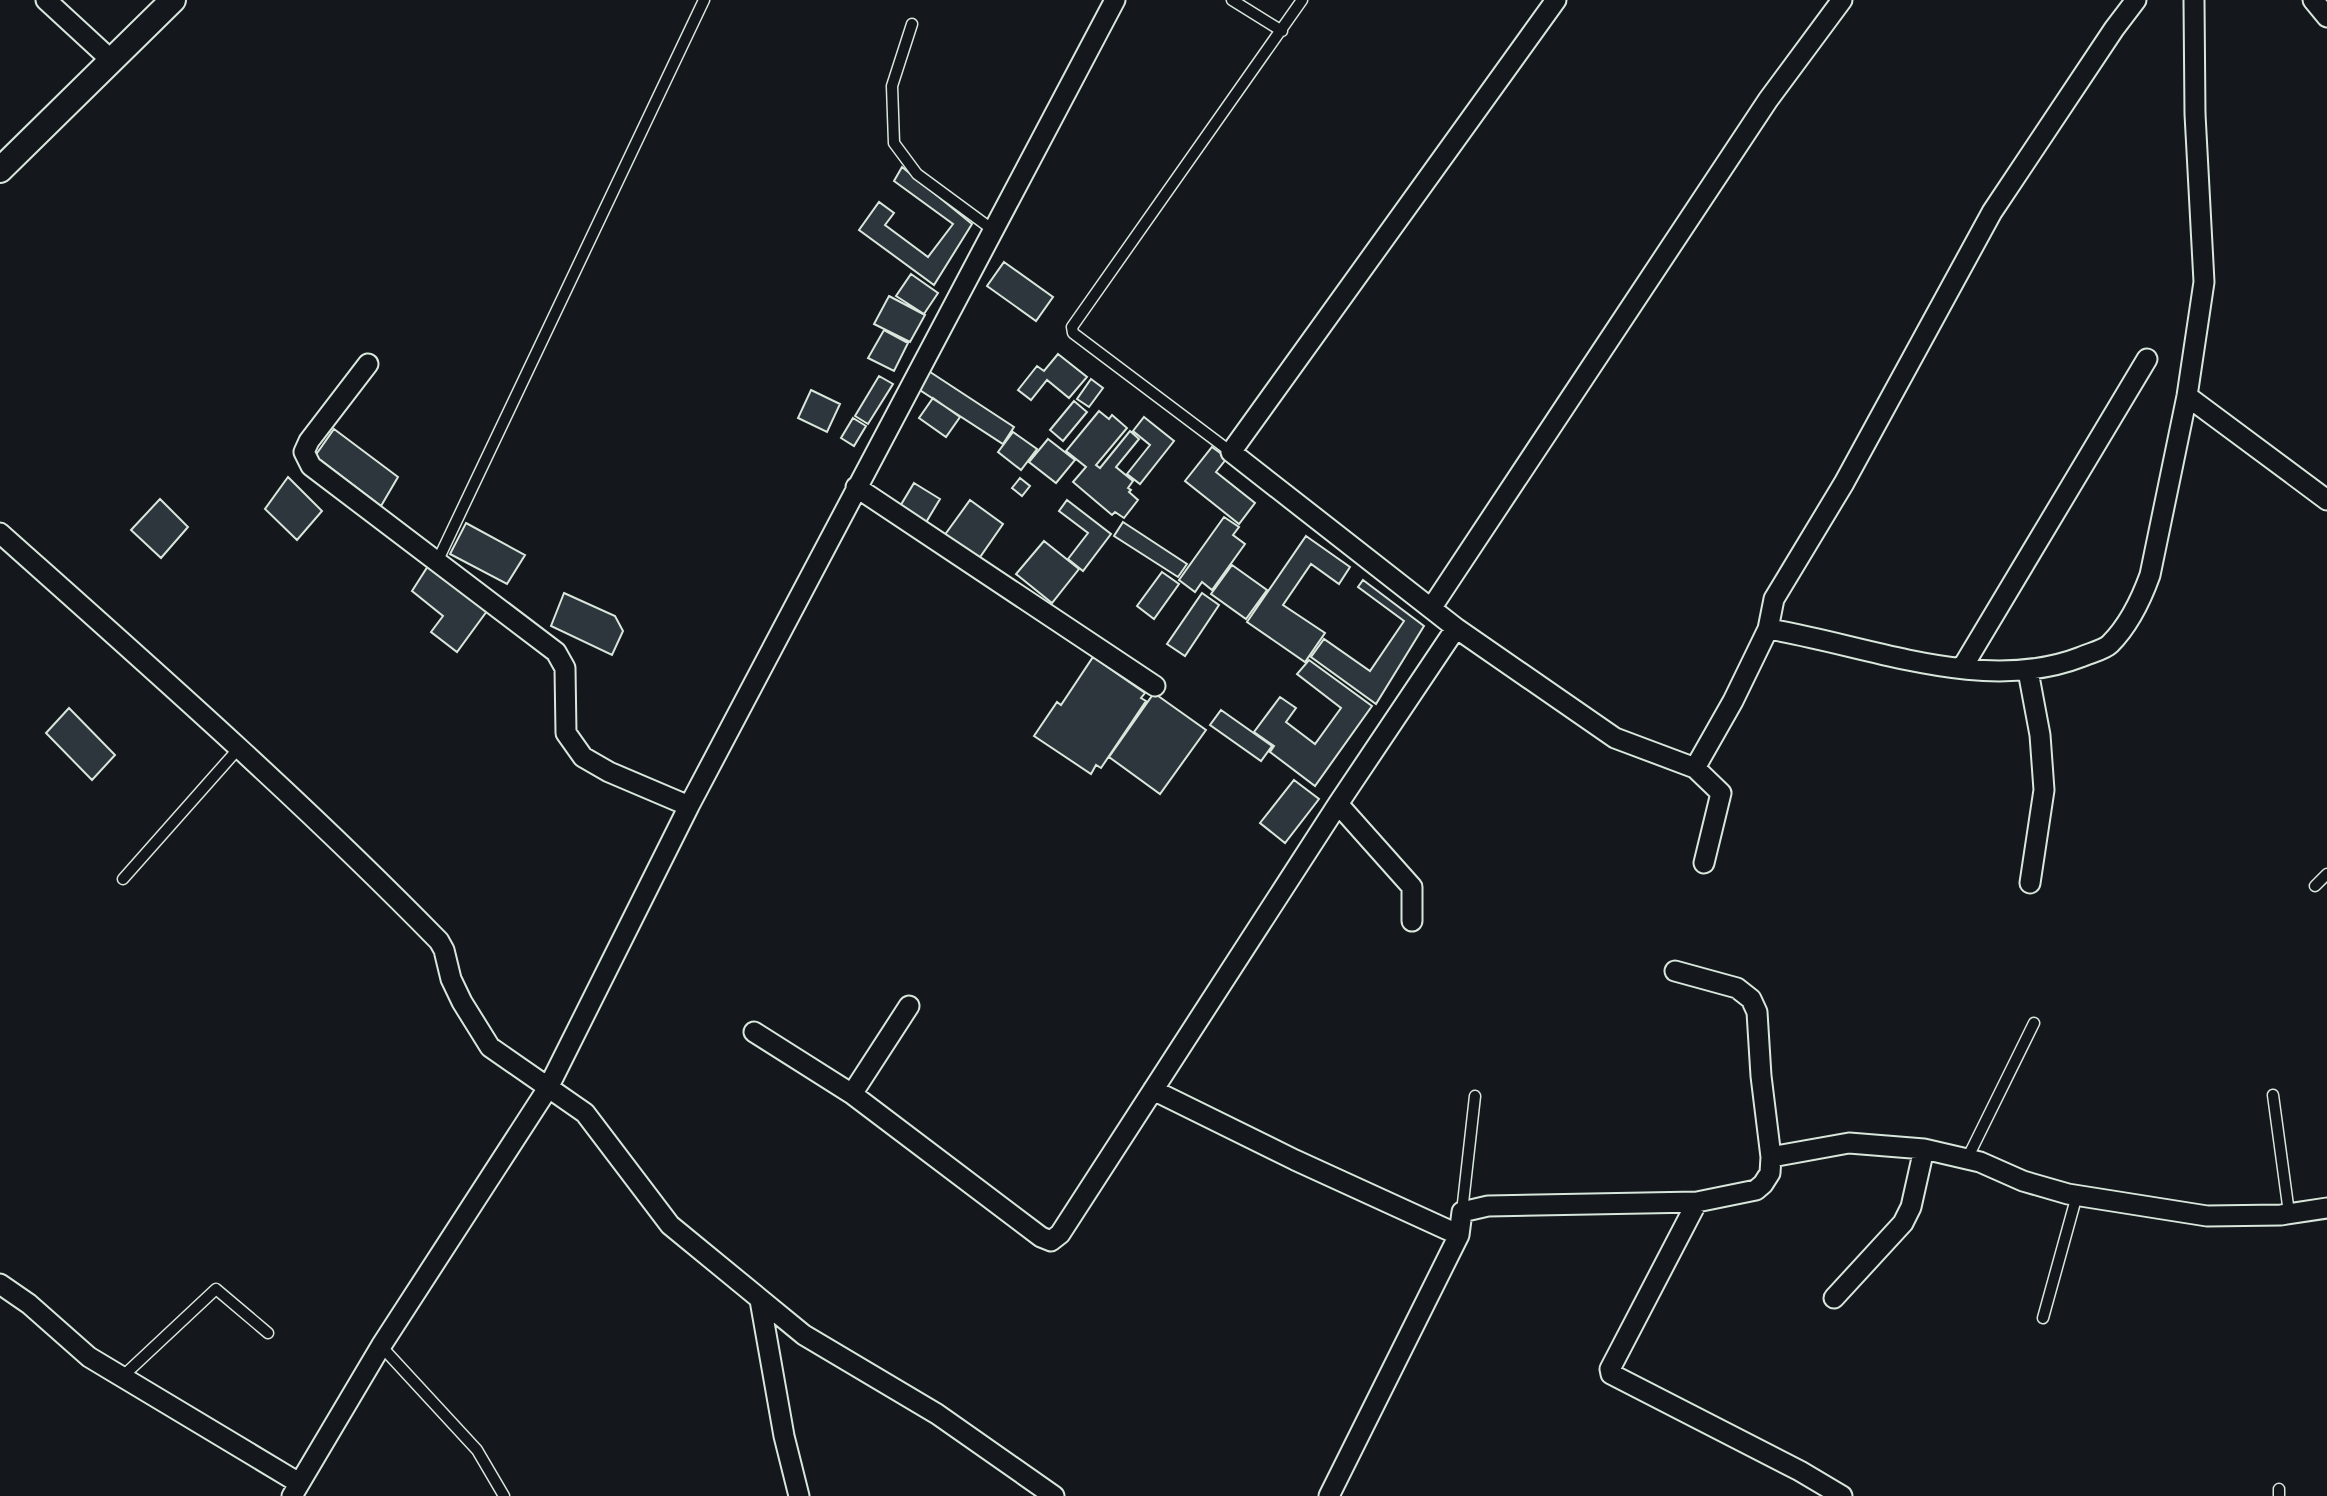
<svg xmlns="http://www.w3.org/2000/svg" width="2327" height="1496" viewBox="0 0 2327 1496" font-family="'Varela Round',sans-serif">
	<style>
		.building { fill: #2c363c; stroke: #d8e6dc; stroke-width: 2 }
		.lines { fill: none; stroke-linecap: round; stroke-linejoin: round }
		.service-casing { stroke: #d8e6dc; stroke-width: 13 }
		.minor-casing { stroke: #d8e6dc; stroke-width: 23 }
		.tertiary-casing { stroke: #d8e6dc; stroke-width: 28 }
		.service { stroke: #14181c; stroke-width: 10 }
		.minor { stroke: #14181c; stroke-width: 19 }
		.tertiary { stroke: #14181c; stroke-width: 24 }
	</style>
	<rect width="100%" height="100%" fill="#14181c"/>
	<path class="building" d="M902,167l70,57 -38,61 -75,-55 20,-28 15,11 -9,12 43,32 25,-33 -59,-43z
		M1004,262l49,35 -17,24 -49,-35z
		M911,274l27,19 -14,21 -28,-18z
		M889,296l36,19 -15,27 -36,-18z
		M884,330l24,13 -14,28 -26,-13z
		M1058,354l29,23 -18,21 -22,-18 -16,20 -13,-10 19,-24 7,5z
		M924,368l90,59 -11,17 -91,-59z
		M879,376l14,8 -25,40 -13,-8z
		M1091,379l12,9 -14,19 -12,-8z
		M811,390l29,14 -13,28 -29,-14z
		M933,398l27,19 -14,20 -27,-19z
		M1074,401l13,11 -24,29 -13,-11z
		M1099,411l10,8 3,-4 15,13 -31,37 4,3 30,-37 9,8 -23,28 17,14 -5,7 3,2 -2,2 9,8 -14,18 -9,-6 -3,3 -39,-33 13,-15 -20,-16z
		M1144,417l30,24 -34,43 -13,-10 23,-29 -17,-14z
		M853,418l13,8 -12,20 -13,-8z
		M334,429l64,48 -17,29 -66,-50z
		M1013,432l24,17 -16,21 -23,-18z
		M1048,439l27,21 -19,23 -27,-21z
		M1212,447l15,11 -11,14 39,31 -16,21 -54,-43z
		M288,477l34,34 -25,29 -32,-31z
		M1020,478l10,8 -8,10 -10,-8z
		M914,483l26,16 -15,25 -26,-16z
		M160,499l28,28 -27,31 -30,-28z
		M970,500l33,24 -25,36 -34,-24z
		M1067,500l44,34 -28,37 -15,-12 20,-26 -29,-22z
		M1224,517l15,10 -6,8 12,9 -33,46 -10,-8 -7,10 -16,-12z
		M1123,522l64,42 -9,13 -64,-41z
		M466,523l59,32 -18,29 -57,-30z
		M1306,536l44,31 -11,17 -28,-20 -28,41 42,28 -20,29 -58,-40z
		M1044,541l35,28 -27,34 -36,-29z
		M1232,565l35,25 -21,29 -35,-25z
		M428,566l59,45 -30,41 -26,-20 12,-16 -31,-25z
		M1162,572l17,12 -25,35 -17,-13z
		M1363,580l61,46 -48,78 -65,-47 13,-18 46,32 34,-50 -46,-34z
		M564,593l51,23 8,15 -11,24 -61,-29z
		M1202,593l17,12 -34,51 -18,-12z
		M1093,657l52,36 -4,5 5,3 -45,67 -5,-3 -5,9 -57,-38 23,-34 4,3z
		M1309,660l63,46 -57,80 -45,-34 4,-6 -20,-14 26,-35 16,11 -10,14 29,22 26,-36 -44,-34z
		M1154,693l52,37 -46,64 -51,-37z
		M69,708l46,47 -23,25 -46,-47z
		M1221,710l51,36 -11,15 -51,-36z
		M1294,780l25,19 -34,44 -25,-20z"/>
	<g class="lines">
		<g class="service-casing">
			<path id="service" d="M1232,0l50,31
				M912,24l-20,62 2,57 23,31 76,56
				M1231,452l-158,-119 -1,-6 230,-327
				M437,562l267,-562
				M123,879l116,-131
				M2315,886l12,-12
				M2273,1095l16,118
				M1967,1159l67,-136
				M1462,1212l13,-116
				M2043,1318l34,-123
				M381,1346l96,104 27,46
				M122,1377l94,-88 52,44
				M2279,1489v7"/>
		</g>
		<g class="minor-casing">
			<path id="minor" d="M46,0l64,59
				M2313,0l14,17
				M368,364l-59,77 -5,11 7,14 245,186 9,16 1,65 17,24 26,15 80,34
				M2187,396l140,104
				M856,487l299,199
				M0,533c149,133 299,265 439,408l5,9 7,29 11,23 28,45 95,66 85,112 134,110 133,79 117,82
				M1432,607l336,-507 74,-100
				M1456,628l-225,-176 325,-452
				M1768,629l6,-30 70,-116 148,-271 122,-183 22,-29
				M1962,668l185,-309
				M2028,671l12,64 4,55 -14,93
				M1338,804l74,83v34
				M1704,863l17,-70 -26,-25 38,-67 35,-72c99,16 215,66 313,28 9,-4 23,-7 29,-13 19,-19 31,-44 40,-69l37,-179 17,-114 -9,-168 -1,-114
				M754,1032l98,62 189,143 10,4 9,-7 278,-430 118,-176 159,110 80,30
				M1153,1090l142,70 164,75
				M852,1094l57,-88
				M1771,1157l78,-14 75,6 56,13 43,19 45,13 139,22 74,-1 46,-7
				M1697,1202l-87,167 1,5 189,97 42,25
				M0,1284l29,20 60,53 210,126
				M1834,1298l69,-75 8,-16 13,-58
				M760,1300l24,136 15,60
				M292,1496l89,-150 167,-258 141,-282 426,-806
				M1329,1496l130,-261 3,-23 26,-6 209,-4 59,-12 7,-6 7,-11 1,-16 -10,-81 -4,-64 -6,-13 -14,-11 -62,-17"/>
		</g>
		<g class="tertiary-casing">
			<path id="tertiary" d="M0,170l173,-170"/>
		</g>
		<use href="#service" class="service"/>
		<use href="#minor" class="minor"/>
		<use href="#tertiary" class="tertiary"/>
	</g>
</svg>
